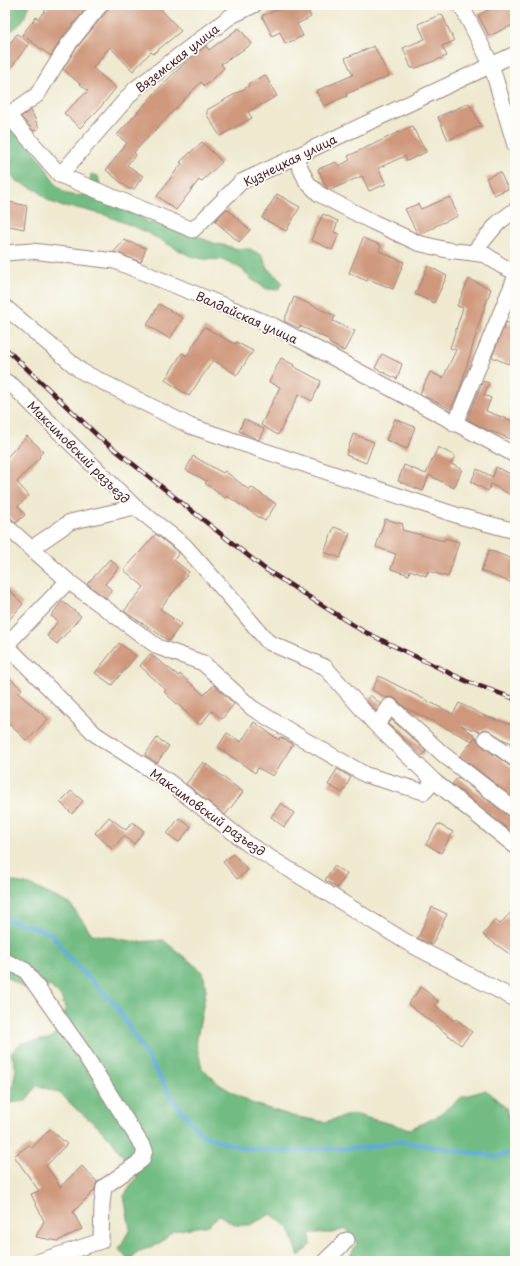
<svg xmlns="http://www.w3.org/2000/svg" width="520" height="1266" viewBox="0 0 520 1266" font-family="'Playpen Sans',sans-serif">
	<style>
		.forest { fill: #72bc83; stroke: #5e6e57 }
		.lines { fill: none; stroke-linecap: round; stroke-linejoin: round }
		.stream { stroke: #5eabd7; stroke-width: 4.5 }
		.building { fill: #cf987d }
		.minor-casing { stroke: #9c847d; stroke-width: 17 }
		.minor { stroke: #fff; stroke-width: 15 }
		.rail-casing { stroke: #4a1f2b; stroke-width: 4.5 }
		.rail { stroke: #fdfcf7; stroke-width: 3; stroke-dasharray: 9; stroke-linecap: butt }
		.labels { text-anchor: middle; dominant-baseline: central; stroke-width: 3.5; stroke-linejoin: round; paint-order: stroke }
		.street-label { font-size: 12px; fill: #4a1f2b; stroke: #fdfcf7 }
	</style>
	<rect width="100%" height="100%" fill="#fdfcf7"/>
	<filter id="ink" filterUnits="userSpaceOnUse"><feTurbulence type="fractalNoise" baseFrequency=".025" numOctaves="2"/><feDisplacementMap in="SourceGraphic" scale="8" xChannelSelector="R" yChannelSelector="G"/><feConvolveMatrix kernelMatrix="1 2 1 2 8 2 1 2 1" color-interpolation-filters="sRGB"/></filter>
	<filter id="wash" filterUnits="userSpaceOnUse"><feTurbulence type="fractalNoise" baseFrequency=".012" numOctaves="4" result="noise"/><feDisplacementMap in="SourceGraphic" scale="16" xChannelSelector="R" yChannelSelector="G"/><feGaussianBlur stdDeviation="0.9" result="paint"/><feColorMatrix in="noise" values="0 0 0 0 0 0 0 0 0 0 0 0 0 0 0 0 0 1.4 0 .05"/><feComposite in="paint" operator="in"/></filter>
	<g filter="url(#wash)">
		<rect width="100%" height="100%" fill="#eee9cf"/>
		<path class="forest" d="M5,5h25c-7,13 -5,17 -19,26l-6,-2z
			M5,115c13,17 27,33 39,50 6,10 12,24 24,29 7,3 16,1 24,-1l-2,-13 1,-6 7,2 2,10 49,37 16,-2 8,8 9,5 12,1 22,9 7,1 15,4h12l13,7 4,12 15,14 -4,8 -11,-1 -16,-10 -9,-10 -17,-9 -22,-1 -13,-3 -48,-26 -37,-15 -28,-7 -14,-1 -14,-6 -11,-10 -21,-10 -12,-10z
			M5,880l25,5 40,19 22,30 45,8 26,-2 40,32 3,18 -10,54 6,24 18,17 31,18 41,13 33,6 28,-8 57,15 26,-12 26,-20 24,-7 20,18 5,20h4v133h-166l1,-5 7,-13 -12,-14 -13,4h-22l1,12 -12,11 -10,-28 -18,-14 -21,11h-15l-16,-10 -10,10 -36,6 -9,9 -9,6 -18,6 -6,9h-2l-10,-12 11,-20 -6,-33 13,-19 -25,-36 -16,-16 -21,-17 -14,-14 -24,-9 -11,16 -16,2 3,-19 3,-15 -5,-16 10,-10 28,-4 8,-8 9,-21 -5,-13 -11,-11 -26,2 -19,-12z"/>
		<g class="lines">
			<path class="stream" d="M5,919l46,14 18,25 46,46 60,98 27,33 40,13 47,4 29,-3 47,-1 33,-7 98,16 19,-6"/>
		</g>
		<g id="blocks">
			<path class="building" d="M50,5h34l3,2 -26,32 -10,17 -29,-21 14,-18 2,2z
				M109,5h48l24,26 -28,23 -2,-2 -18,19 -23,-24 -17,21 23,20 -17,21 -19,19 -16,-15 24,-22 -25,-22 12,-19 32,-39z
				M290,5h15l6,12 -14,7 6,12 -18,8 -5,-12 -8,4 -10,-20z
				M499,5h16v19l-26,12 -11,-21z
				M442,14l12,27 -12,5 5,10 -31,12h-5l-8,-20 22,-9 -7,-15z
				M239,28l13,16 -31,20 3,4 -19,18 -4,-4 -67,70 2,3 -9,10 16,11 -9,13h-5l-23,-19 21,-27 -10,-8 47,-52 21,-20 21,-17 3,4z
				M17,34l12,9 -24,33v-26z
				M374,46l15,30 -43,18 1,2 -23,10 -8,-15 37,-16 -8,-17z
				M265,75l12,21 -29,16 4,6 -32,18 -13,-21v-5l42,-24 -1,-2z
				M469,103l12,23 -33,14 -10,-23z
				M31,110l8,18 -5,3 -13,-14z
				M412,126l14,26 -19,9 -2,-5 -27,12 8,16 -17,7 -7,-15 -32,14 -3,-2 -9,-19 18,-7 3,4 11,-6 -2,-4z
				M202,142l20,20 -21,20 -2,-2 -23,30 -19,-14 25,-33 -2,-1z
				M500,172l8,17 -14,6 -8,-17z
				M277,194l23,13 -14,24 -24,-13z
				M450,197l8,19 -23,10v1l-16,7 -2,-1 -12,-24 13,-5 3,5z
				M5,201l22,5 -3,23 -19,-4z
				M227,209l23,21 -11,12 -24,-21z
				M323,214l15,7 -4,11 5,2 -7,16 -21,-10z
				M363,238l18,7 -2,6 25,11 -11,27 -25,-10 -1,2 -18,-8z
				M124,240l22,8 -5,14 -27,-10z
				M428,266l19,10 -13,27 -19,-9z
				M469,279l22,10 -12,35 -19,65 -9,20 -31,-15 10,-22 13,6 13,-28 -6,-2 13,-40 -6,-2z
				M294,297l41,19 -2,5 22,10 -11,20 -15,-8 1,-3 -30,-14 -1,2 -15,-7z
				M159,304l24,14 -13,21 -23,-14z
				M506,322l9,4v24l-7,14 -16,-7z
				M204,327l31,17 1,-2 17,9 -16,24 -24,-15 -24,36 -24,-16 17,-27 5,3z
				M382,354l20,10 -5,15 -22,-11z
				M281,358l13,7 -1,1 28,15 -9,20 -13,-7 -21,41 -17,-10 19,-38 -11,-5z
				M483,381l6,2 -5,12 7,3 -5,13 29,11v19l-32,-13 -16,-9z
				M244,419l20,10 -5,11 -20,-9z
				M395,419l20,8 -8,22 -21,-9z
				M353,434l21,8 -8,21 -20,-8z
				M27,436l16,15 -4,5 1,1 -23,25 12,14 -11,10 7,9 -9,8 -5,-5 -6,-2v-57z
				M438,447l17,9 -4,8 11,5 -8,19 -25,-13 -6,16 -25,-10 6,-16 22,9z
				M193,456l30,17 2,-2 24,19 2,-3 25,17 -11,17 -38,-25 -2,2 -20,-15 2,-2 -21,-11z
				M496,467l19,9v5l-6,13 -18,-10 -3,7 -17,-9 6,-13 16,8z
				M385,519l18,5 -1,6 42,11 1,-3 14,4 -11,35 -20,-6 -2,5 -16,-6 -1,5 -18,-6 5,-15 -20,-7z
				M334,527l16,6 -10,25 -16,-6z
				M156,534l23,19 -5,7 15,12 -29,37 21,15 -12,17 -45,-30 20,-24 -20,-17z
				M489,550l26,10v24l-34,-13z
				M110,559l9,8 -14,17 7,6 -6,8 -19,-14z
				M5,586l18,18 -18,20z
				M62,601l19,15 -24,28 -10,-8 11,-15 -7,-5z
				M119,643l17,13 -24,29 -17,-12z
				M150,654l29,22 1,-2 24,21 10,-10 20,19 -12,15 -10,-8 -12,14 -36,-33 2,-2 -26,-24z
				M5,674l17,15 -4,4 30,26 -21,22 -22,-21z
				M379,676l74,38 6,-11 26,13 30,10v18l-11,-4 -17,-11 -4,1 -3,2 -19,-7 14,11 -3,5 -68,-34 -8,-8 -5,-2 -4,1 -15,-8z
				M370,695l11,9 -5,7 -9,-10z
				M392,720l34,31 -4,5 -34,-32z
				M254,722l25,18 1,-3 13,7 -20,32 -15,-8 -3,5 -37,-26 9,-14 14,9z
				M476,737l2,5 3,3 29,21 5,2v31l-55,-43z
				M157,738l12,8 -12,17 -12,-8z
				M203,762l40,30 -18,23 -39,-31z
				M337,769l14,8 -8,16 -15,-8z
				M458,777l51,40 6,2v15l-63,-50z
				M71,791l12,10 -11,13 -12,-12z
				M281,803l13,10 -10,14 -13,-10z
				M109,817l17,13 6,-8 12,9 -10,13 -10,-8 -12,13 -17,-16z
				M179,818l12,9 -12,15 -12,-8z
				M438,824l15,8 -12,21 -15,-9z
				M233,854l15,16 -11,9 -14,-17z
				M334,866l13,8 -10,14 -12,-8z
				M432,907l15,7 -15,31 -14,-7z
				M515,908v50l-32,-23 12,-15 5,4z
				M421,987l17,14 -3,4 19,16 2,-2 16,13 -11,13 -53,-41z
				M50,1129l17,15 -21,22 10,14 4,7 22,-21 15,16 -3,9 -21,21 9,17 -24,12 -22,-4 8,-16 -13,-27 8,-3 -25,-35 15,-11 3,3z"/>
		</g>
	</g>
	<g filter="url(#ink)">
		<use href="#blocks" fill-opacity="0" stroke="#9c847d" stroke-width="1"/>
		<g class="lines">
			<g class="minor-casing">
				<path id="minor" d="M100,5l-32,40 -31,50 -29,20 52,60 133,55 48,-48 274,-128
					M461,5l30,59 24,81
					M295,157l12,25 12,12 54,28 45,21 29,7 26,3 13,2 16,11 13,6
					M60,175l75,-86 96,-73 23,-11
					M5,253l27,-2 83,10 159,65 241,129
					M473,253l25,-30 17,-13
					M5,307l76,64 109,55 269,90 56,15
					M5,381l8,5 122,121 49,38 46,52 38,45 57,25 50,57 59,57 81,65
					M455,424l60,-146
					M5,525l63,56 90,66 45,16 49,45 53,32 61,35 58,17 10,-11
					M32,548l38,-26 65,-15
					M5,644l90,90 73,47 80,63 160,99 107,56
					M6,645l62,-64
					M382,718l8,-12 54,49 71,55
					M486,738l29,21
					M5,961l20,9 58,82 62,98 -3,10 -38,27 -2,17 -1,37 -61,20
					M325,1261l22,-21"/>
			</g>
			<use href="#minor" class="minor"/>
			<g class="rail-casing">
				<path id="rail" d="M5,348l94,89 166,132 96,61 105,51 49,18"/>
			</g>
			<use href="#rail" class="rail"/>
		</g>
	</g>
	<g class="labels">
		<g class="street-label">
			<text transform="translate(177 58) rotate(-38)">Вяземская улица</text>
			<text transform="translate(290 160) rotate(-26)">Кузнецкая улица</text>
			<text transform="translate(247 317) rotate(24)">Валдайская улица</text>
			<text transform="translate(79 452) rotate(45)">Максимовский разъезд</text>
			<text transform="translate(208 812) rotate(36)">Максимовский разъезд</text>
		</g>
	</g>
	<rect width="520" height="1266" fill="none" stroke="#fdfcf7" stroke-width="20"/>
</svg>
